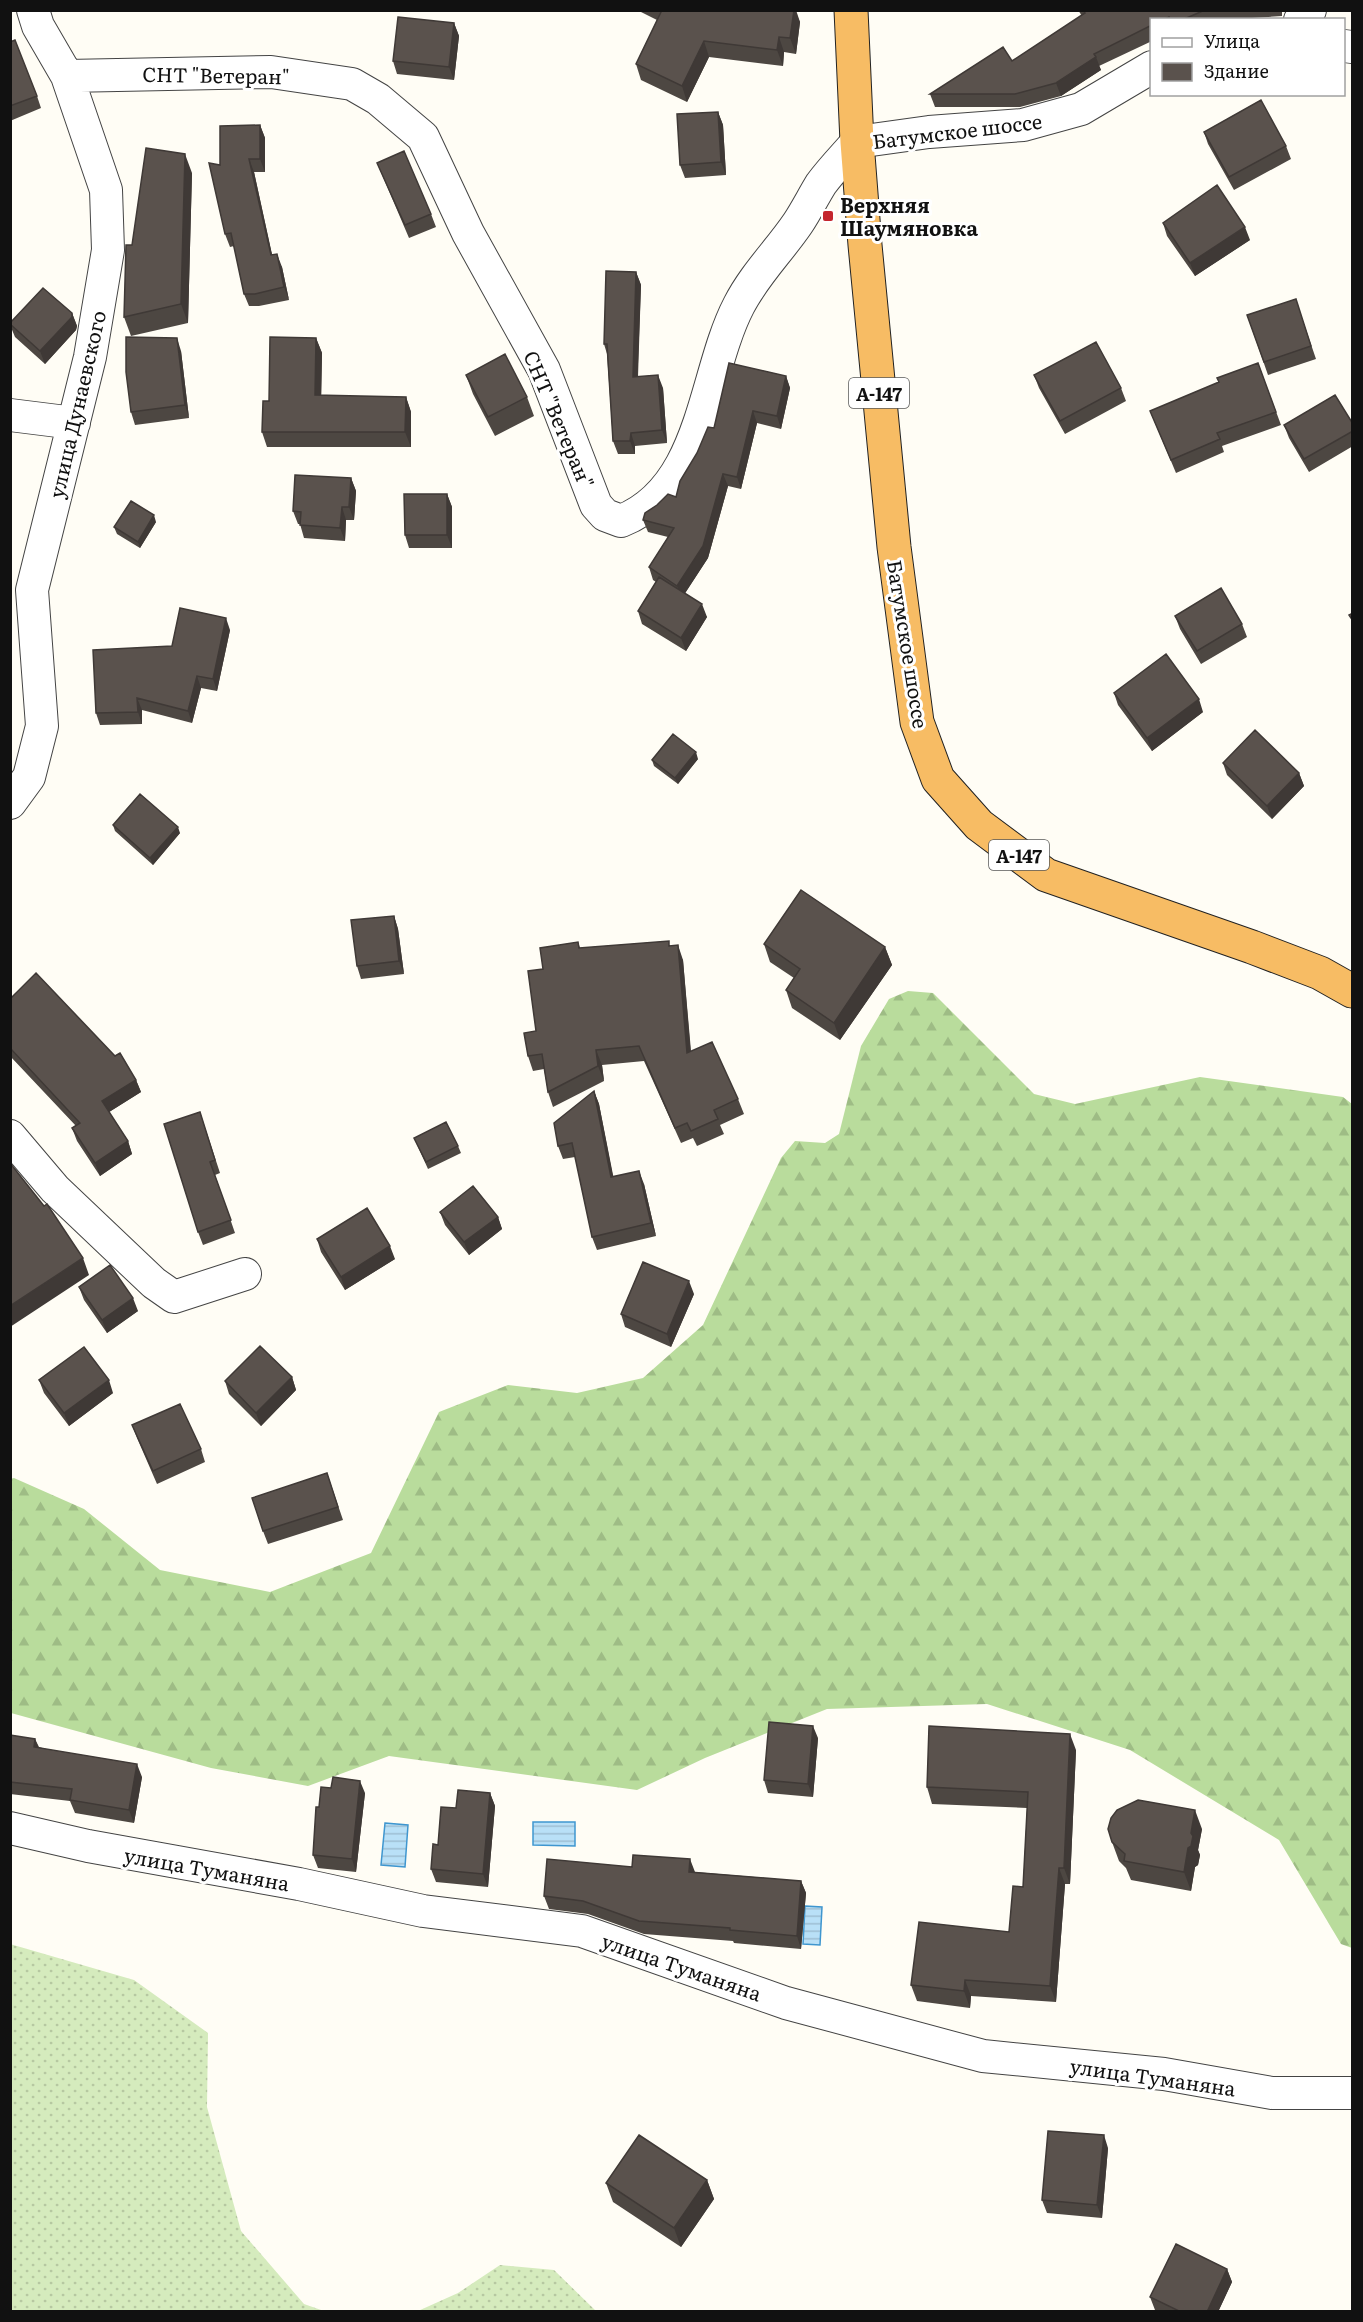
<svg xmlns="http://www.w3.org/2000/svg" width="1363" height="2322" viewBox="0 0 1363 2322" font-family="Literata,serif">
	<style>
		.grass { fill: url(#grass-dots) }
		.forest { fill: url(#forest-firs) }
		.water { fill: url(#water-rules); stroke: #3f96cf; stroke-width: 1.5 }
		.lines { fill: none; stroke-linecap: round; stroke-linejoin: round }
		.minor-casing { stroke: #444; stroke-width: 34 }
		.trunk-casing { stroke: #222; stroke-width: 35 }
		.minor { stroke: #fff; stroke-width: 32 }
		.trunk { stroke: #f7bc64; stroke-width: 33 }
		.wall { fill: #4d4742 }
		.shaded-wall { fill: #3f3936 }
		.building { fill: #5a524d; stroke: #3f3936; stroke-width: 1.5 }
		.poi-dot { fill: #c4262e; stroke: #fff; stroke-width: 2 }
		.labels { text-anchor: middle; dominant-baseline: central; stroke-width: 6; stroke-linejoin: round; paint-order: stroke }
		.shield { fill: #fff; stroke: #585858; stroke-width: 1.5 }
		.shield-label { font-size: 18px; font-weight: bold; fill: #111 }
		.street-label { font-size: 20px; fill: #111; stroke: #fff }
		.poi-label { font-size: 20px; font-weight: bold; fill: #111; stroke: #fff; text-anchor: start }
	</style>
	<defs>
		<pattern id="grass-dots" width="8" height="8" patternUnits="userSpaceOnUse" patternTransform="scale(1.5)"><rect width="8" height="8" fill="#d5ebbd"/><path d="M2 2h.1M6 6h.1" fill="none" stroke="#b6c8a1" stroke-width="1.8" stroke-linecap="round"/></pattern>
		<pattern id="forest-firs" width="22" height="20" patternUnits="userSpaceOnUse" patternTransform="scale(1.5)"><rect width="22" height="20" fill="#b9dc9c"/><path d="M5 1l3.5 6h-7zM16 11l3.5 6h-7z" fill="#9ebc85"/></pattern>
		<pattern id="water-rules" width="6" height="5" patternUnits="userSpaceOnUse" patternTransform="scale(1.5)"><rect width="6" height="5" fill="#b9e0f7"/><path d="M0 2.5h6" fill="none" stroke="#9ebfd3"/></pattern>
	</defs>
	<rect width="100%" height="100%" fill="#fffdf5"/>
	<path class="grass" d="M10,1944l124,36 74,53 -1,74 34,124 63,73 20,7h-313z
		M500,2265l54,5 42,41h-178l40,-18z"/>
	<path class="forest" d="M908,991l25,2 101,101 41,10 125,-27 143,20 9,7v844l-11,-4 -62,-104 -149,-90 -143,-46 -160,5 -122,49 -68,32 -248,-34 -81,30 -97,-18 -200,-55 -1,-234 4,-1 70,31 76,61 110,22 101,-39 68,-141 69,-27 69,8 66,-15 60,-53 78,-167 14,-17 30,2 14,-9 22,-88 28,-47z"/>
	<path class="water" d="M533,1822h42v24l-42,-1z
		M385,1823l23,2 -3,42 -24,-2z
		M805,1906l17,1 -2,38 -17,-1z"/>
	<g class="lines">
		<g class="minor-casing">
			<path id="minor" d="M1300,20l10,-10
				M1344,46l8,1
				M67,76l204,-4 81,12 26,15 45,38 45,96 76,137 52,135 9,10 16,6c84,-33 82,-147 118,-216 16,-31 40,-54 59,-82 8,-12 15,-26 23,-39 11,-15 24,-28 36,-42l72,-10 94,-7 58,-16 71,-42
				M10,415l64,8
				M10,803l19,-26 13,-51 -10,-136 58,-233 18,-107 -2,-60 -39,-114 -29,-50 -5,-16
				M10,1136l45,53 99,94 20,14 71,-23
				M10,1828l78,18 211,38 124,27 159,20 204,72 197,53 181,18 108,19h80"/>
		</g>
		<g class="trunk-casing">
			<path id="trunk" d="M851,10l6,132 8,103 29,302 23,175 21,57 41,46 67,50 206,72 68,26 32,18"/>
		</g>
		<use href="#minor" class="minor"/>
		<use href="#trunk" class="trunk"/>
	</g>
	<path class="wall" d="M640,10h154l6,12 -4,32 -12,-2 -1,14 -74,-9 -22,45 -46,-22 -5,-16 21,-44 -16,-8z
		M1078,10h204v6l-62,4h-68v21l-53,25 2,4 -40,26 -41,11h-85l-5,-13 82,-33 70,-45z
		M454,23l5,13 -5,44 -57,-6 -4,-13z
		M10,42l27,54 4,12 -31,13z
		M718,112l5,13 3,50 -41,3 -5,-13z
		M260,125l5,13v34h-11l18,83 10,12 7,33 -30,6h-10l-5,-12 -10,-48 -4,1 -5,-13 -5,-69z
		M1204,132l82,14 5,13 -57,31 -26,-46z
		M377,163l54,51 5,13 -27,11z
		M192,173l-4,150 -57,13 -7,-19 8,-72z
		M1163,223l87,17 -55,36 -28,-40z
		M636,272l5,13 -3,92 25,11 4,55 -32,3v8h-17l-5,-13 -6,-87 -3,-10z
		M1300,312l16,47 -48,16 -21,-60z
		M72,313l5,13 -1,4 -31,34 -30,-27 -5,-12v-2z
		M316,338l6,15 -1,43 85,1 5,15v35h-144l-5,-15 7,-31z
		M181,351l8,67 -54,7 -4,-13z
		M1258,363l23,62 -59,21 2,6 -48,21 -26,-62 69,-29z
		M466,375l61,22 7,19 -39,20 -22,-42z
		M1034,375l87,13 5,13 -61,33 -26,-46z
		M786,376l4,12 -9,41 -24,-6 -16,66 -13,-3 -20,72 -23,35 22,24 -21,34 -44,-27 -4,-13 18,-29 -3,-2 -4,-13 19,-30 -20,-5 -5,-12 33,-23 38,-69z
		M1353,424v22l-44,26 -20,-34 -5,-13z
		M351,478l5,13 -2,29h-8l-1,21 -41,-3 -4,-14h-2l-5,-13z
		M447,494l5,13v41h-43l-4,-13z
		M156,522l-16,26 -23,-14 -3,-7z
		M1175,616l67,8 5,13 -46,27 -21,-35z
		M230,630l-13,61 -16,-3 -9,35 -50,-13v14l-42,1 -4,-12 76,-67z
		M1114,693l89,19 -51,39 -34,-46z
		M698,759l-20,25 -24,-18 -2,-6z
		M1223,763l76,10 5,13 -32,33 -45,-44z
		M113,825l67,8 -27,32 -38,-34z
		M394,916l4,13 6,45 -43,5 -4,-13z
		M578,942l2,6 90,-2 13,14 8,91 47,48 6,15 -24,11 4,9 -27,12 -4,-8 -12,5 -37,-82 -42,4 2,16 -51,26 -5,-15 -4,-23 -11,2 -5,-15 8,-25 7,-62z
		M764,944l121,3 7,18 -52,75 -48,-32 -6,-18 8,-12 -24,-16z
		M10,999l126,81 5,12 -32,20 19,29 4,13 -32,22 -23,-35 -5,-13 4,-2 -66,-70z
		M594,1091l5,13 14,73 31,7 12,52 -59,14 -5,-13 -17,-80 -12,2 -5,-13z
		M200,1112l20,61 -5,2 20,58 -32,12 -5,-13z
		M414,1138l44,8 3,7 -33,16z
		M440,1212l58,5 4,12 -33,26 -24,-30z
		M317,1239l78,20 -50,31 -24,-38z
		M79,1287l59,24 -31,22 -23,-33z
		M694,1294l-23,53 -46,-20 -4,-13z
		M292,1377l4,13 -35,36 -32,-32 -4,-13z
		M39,1380l74,13 -44,33 -25,-33z
		M132,1425l69,24 4,13 -48,22 -20,-46z
		M327,1473l16,47 -75,24 -5,-13z
		M10,1735l25,4 4,8 103,30 -8,46 -59,-10 -5,-12 -60,-7z
		M818,1738l-5,59 -45,-4 -4,-13z
		M1076,1750l-6,134h-5l-9,118 -85,-6 -1,12 -53,-7 -6,-16 98,-53 14,-45 4,-79 -95,-4 -5,-17z
		M365,1793l-9,79 -38,-4 -5,-13 6,-48z
		M490,1793l5,13 -7,81 -52,-5 -5,-13 7,-24 18,-37z
		M1202,1829l-4,21 2,5 -2,10 -3,2 -4,24 -60,-11 -5,-12 -7,-7 -7,-19z
		M695,1872l106,9 5,12 -5,56 -67,-6 -1,-2 -89,-7 -56,-20 -39,-5 -5,-13z
		M1108,2148l-6,70 -55,-5 -5,-13z
		M707,2180l7,19 -33,48 -68,-45 -7,-19z
		M1227,2269l5,13 -14,30h-59l-4,-2 -5,-13z"/>
	<path class="shaded-wall" d="M794,10h2l4,12 -4,32 -6,-16z
		M454,23l5,13 -5,44 -5,-13z
		M779,37l5,15 -1,14 -6,-16z
		M704,41l5,16 -22,45 -5,-16z
		M1096,57l5,13 -40,26 -5,-13z
		M718,112l5,13 3,50 -5,-13z
		M260,125l5,13v34l-5,-13z
		M185,154l7,19 -4,150 -7,-19z
		M249,159l5,13 21,96 -4,-13z
		M1245,227l5,13 -55,36 -5,-13z
		M277,254l5,13 7,33 -5,-13z
		M636,272l5,13 -4,105 -4,-13z
		M72,313l5,13 -1,4 -31,34 -5,-13z
		M177,338l4,13 8,67 -4,-13z
		M316,338l6,15 -1,57 -6,-15z
		M658,375l5,13 4,55 -5,-13z
		M786,376l4,12 -9,41 -4,-13z
		M406,397l5,15v35l-6,-15z
		M753,411l4,12 -16,66 -4,-12z
		M631,433l4,13v8l-5,-13z
		M723,474l5,12 -20,72 -26,40 -5,-12z
		M351,478l5,13 -2,29 -5,-13z
		M447,494l5,13v41l-5,-13z
		M342,507l4,13 -1,21 -5,-13z
		M154,515l2,7 -16,26 -2,-6z
		M702,604l5,13 -21,34 -5,-13z
		M226,618l4,12 -13,61 -4,-12z
		M197,676l4,12 -9,35 -4,-12z
		M137,698l5,12v14l-4,-12z
		M1199,699l4,13 -51,39 -5,-13z
		M696,752l2,7 -20,25 -3,-6z
		M1299,773l5,13 -32,33 -5,-13z
		M178,827l2,6 -27,32 -3,-7z
		M394,916l4,13 6,45 -5,-13z
		M678,945l5,15 9,108 -5,-15z
		M885,947l7,18 -52,75 -6,-17z
		M596,1050l6,15 2,16 -6,-15z
		M136,1080l5,12 -35,22 -4,-13z
		M594,1091l5,13 17,86 -5,-13z
		M128,1141l4,13 -32,22 -5,-13z
		M639,1171l5,13 12,52 -5,-13z
		M498,1217l4,12 -33,26 -5,-13z
		M390,1246l5,13 -50,31 -4,-13z
		M83,1258l6,17 -79,52v-21z
		M689,1281l5,13 -23,53 -4,-13z
		M133,1298l5,13 -31,22 -5,-13z
		M292,1377l4,13 -35,36 -5,-13z
		M109,1380l4,13 -44,33 -5,-13z
		M813,1726l5,12 -5,59 -5,-13z
		M1070,1734l6,16 -6,134 -6,-16z
		M35,1739l5,12 -6,-4z
		M137,1764l5,13 -8,46 -5,-13z
		M360,1781l5,12 -9,79 -4,-13z
		M490,1793l5,13 -7,81 -5,-13z
		M1195,1810l7,19 -4,21 2,5 -2,10 -3,2 -4,24 -7,-19z
		M690,1859l5,13h-6z
		M1059,1868l6,16 -9,118 -6,-16z
		M801,1881l5,12 -5,56 -4,-13z
		M965,1980l6,16 -1,12 -6,-17z
		M1104,2135l4,13 -6,70 -5,-13z
		M707,2180l7,19 -33,48 -7,-19z
		M1227,2269l5,13 -14,30h-11z"/>
	<path class="building" d="M662,10h132l-4,28 -11,-1 -2,13 -73,-9 -22,45 -46,-22z
		M1083,10h122l-23,10h-12l-1,-3 -6,3h-11v5l-58,29 2,3 -40,26 -41,11h-85l73,-47 9,14 73,-48z
		M398,17l56,6 -5,44 -56,-6z
		M15,40l22,56 -27,10v-64z
		M1261,100l25,46 -57,31 -25,-45z
		M718,112l3,50 -41,3 -3,-51z
		M260,125v34h-11l22,96 6,-1 7,33 -29,7h-11l-13,-61 -6,1 -16,-71 11,2v-39z
		M146,148l39,6 -4,150 -57,13 2,-72h6z
		M404,151l27,63 -26,11 -28,-62z
		M1217,185l28,42 -55,36 -27,-40z
		M606,271l30,1 -3,105 25,-2 4,55 -31,3 -1,8h-17l-6,-97h-3z
		M43,288l29,25v4l-32,34 -30,-27v-1z
		M1296,299l15,47 -47,16 -17,-47z
		M126,337l51,1 8,67 -54,7 -5,-40z
		M270,337l46,1 -1,57 91,2 -1,35h-143l1,-31h6z
		M1096,342l25,46 -61,33 -26,-46z
		M505,354l22,43 -39,20 -22,-42z
		M729,363l57,13 -9,40 -24,-5 -16,66 -14,-3 -20,72 -26,40 -28,-19 25,-39 -31,-8 2,-7 12,-8 11,-11 8,3 4,-16 17,-28 11,-26 6,1z
		M1258,363l18,49 -59,21 3,6 -49,21 -21,-49 69,-29 -2,-4z
		M1335,395l18,29v7l-49,28 -20,-34z
		M295,475l56,3 -2,29h-7l-2,21 -40,-3 1,-13 -8,-1z
		M404,494h43v41h-42z
		M131,501l23,14 -16,27 -24,-15z
		M659,577l43,27 -21,34 -43,-27z
		M1221,588l21,36 -45,27 -22,-35z
		M180,608l46,10 -13,61 -16,-3 -9,35 -51,-13 1,14 -42,1 -3,-63 79,-4z
		M1353,613v8l-4,-6z
		M1166,654l33,45 -52,39 -33,-45z
		M1255,730l44,43 -32,33 -44,-43z
		M673,734l23,18 -21,26 -23,-18z
		M140,794l38,33 -28,31 -37,-33z
		M801,890l84,57 -51,76 -48,-33 14,-21 -36,-25z
		M394,916l5,45 -42,5 -6,-46z
		M669,941v5l9,-1 9,108 25,-11 26,57 -24,11 4,9 -27,12 -4,-8 -12,5 -36,-82 -43,4 2,16 -50,26 -6,-38 -14,2 -4,-23 12,-2 -8,-60 15,-2 -3,-21 38,-6 1,6z
		M36,973l79,83 5,-3 16,27 -34,21 26,40 -33,22 -23,-35 8,-5 -70,-75v-49z
		M594,1091l17,86 28,-6 12,52 -59,14 -20,-94 -14,3 -4,-23z
		M200,1112l15,48 -5,2 21,58 -33,12 -34,-108z
		M446,1122l12,24 -32,16 -12,-24z
		M10,1163l34,43 3,-2 36,54 -73,48z
		M473,1186l25,31 -34,25 -24,-30z
		M367,1208l23,38 -49,31 -24,-38z
		M643,1262l46,19 -22,53 -46,-20z
		M110,1265l23,33 -31,22 -23,-33z
		M260,1346l32,31 -36,36 -31,-32z
		M84,1347l25,33 -45,33 -25,-33z
		M180,1404l21,45 -48,22 -21,-46z
		M327,1473l11,34 -75,24 -11,-33z
		M769,1722l44,4 -5,58 -44,-4z
		M929,1726l141,8 -6,134h-5l-9,118 -85,-6 -1,11 -53,-6 8,-63 90,10 4,-46 10,1 5,-95 -101,-5z
		M10,1735l25,4 -1,8 103,17 -8,46 -59,-10 2,-11 -62,-7z
		M333,1777l27,4 -8,78 -39,-4 3,-48h3l2,-20 10,1z
		M458,1790l32,3 -7,81 -52,-5 2,-25 5,1 3,-38 15,1z
		M1138,1800l57,10 -4,23 2,3 -2,10 -3,2 -4,24 -60,-11 1,-7 -13,-12 -4,-13 3,-11 6,-8z
		M633,1855l57,4 -1,13 112,9 -4,55 -67,-6v-2l-91,-7 -56,-20 -39,-5 3,-37 85,8z
		M1048,2131l56,4 -7,70 -55,-5z
		M639,2135l68,45 -33,48 -68,-45z
		M1176,2244l51,25 -20,43h-26l-31,-15z"/>
	<rect class="poi-dot" x="822" y="210" width="12" height="12" rx="3"/>
	<g class="labels">
		<g class="shield">
			<rect x="849" y="378" width="60" height="30" rx="4.5"/>
			<rect x="989" y="840" width="60" height="30" rx="4.5"/>
		</g>
		<g class="shield-label">
			<text x="879" y="393">А-147</text>
			<text x="1019" y="855">А-147</text>
		</g>
		<g class="street-label">
			<text transform="translate(216 74) rotate(1)">СНТ "Ветеран"</text>
			<text transform="translate(957 130) rotate(-7)">Батумское шоссе</text>
			<text transform="translate(76 404) rotate(-77)">улица Дунаевского</text>
			<text transform="translate(560 419) rotate(67)">СНТ "Ветеран"</text>
			<text transform="translate(909 644) rotate(81)">Батумское шоссе</text>
			<text transform="translate(207 1868) rotate(10)">улица Туманяна</text>
			<text transform="translate(682 1966) rotate(19)">улица Туманяна</text>
			<text transform="translate(1153 2076) rotate(8)">улица Туманяна</text>
		</g>
		<g class="poi-label">
			<text x="840" y="204">Верхняя<tspan x="840" dy="23">Шаумяновка</tspan></text>
		</g>
	</g>
	<rect width="1363" height="2322" fill="none" stroke="#111111" stroke-width="24"/>
	<rect x="1150" y="18" width="195" height="78" fill="#ffffff" stroke="#a0a0a0" stroke-width="1.5"/>
	<rect x="1162" y="38" width="30" height="9" fill="#ffffff" stroke="#a0a0a0" stroke-width="1.5"/>
	<text x="1204" y="48" font-size="18" fill="#111111">Улица</text>
	<rect x="1162" y="63" width="30" height="18" fill="#5a524d" stroke="#a0a0a0" stroke-width="1.5"/>
	<text x="1204" y="78" font-size="18" fill="#111111">Здание</text>
</svg>
